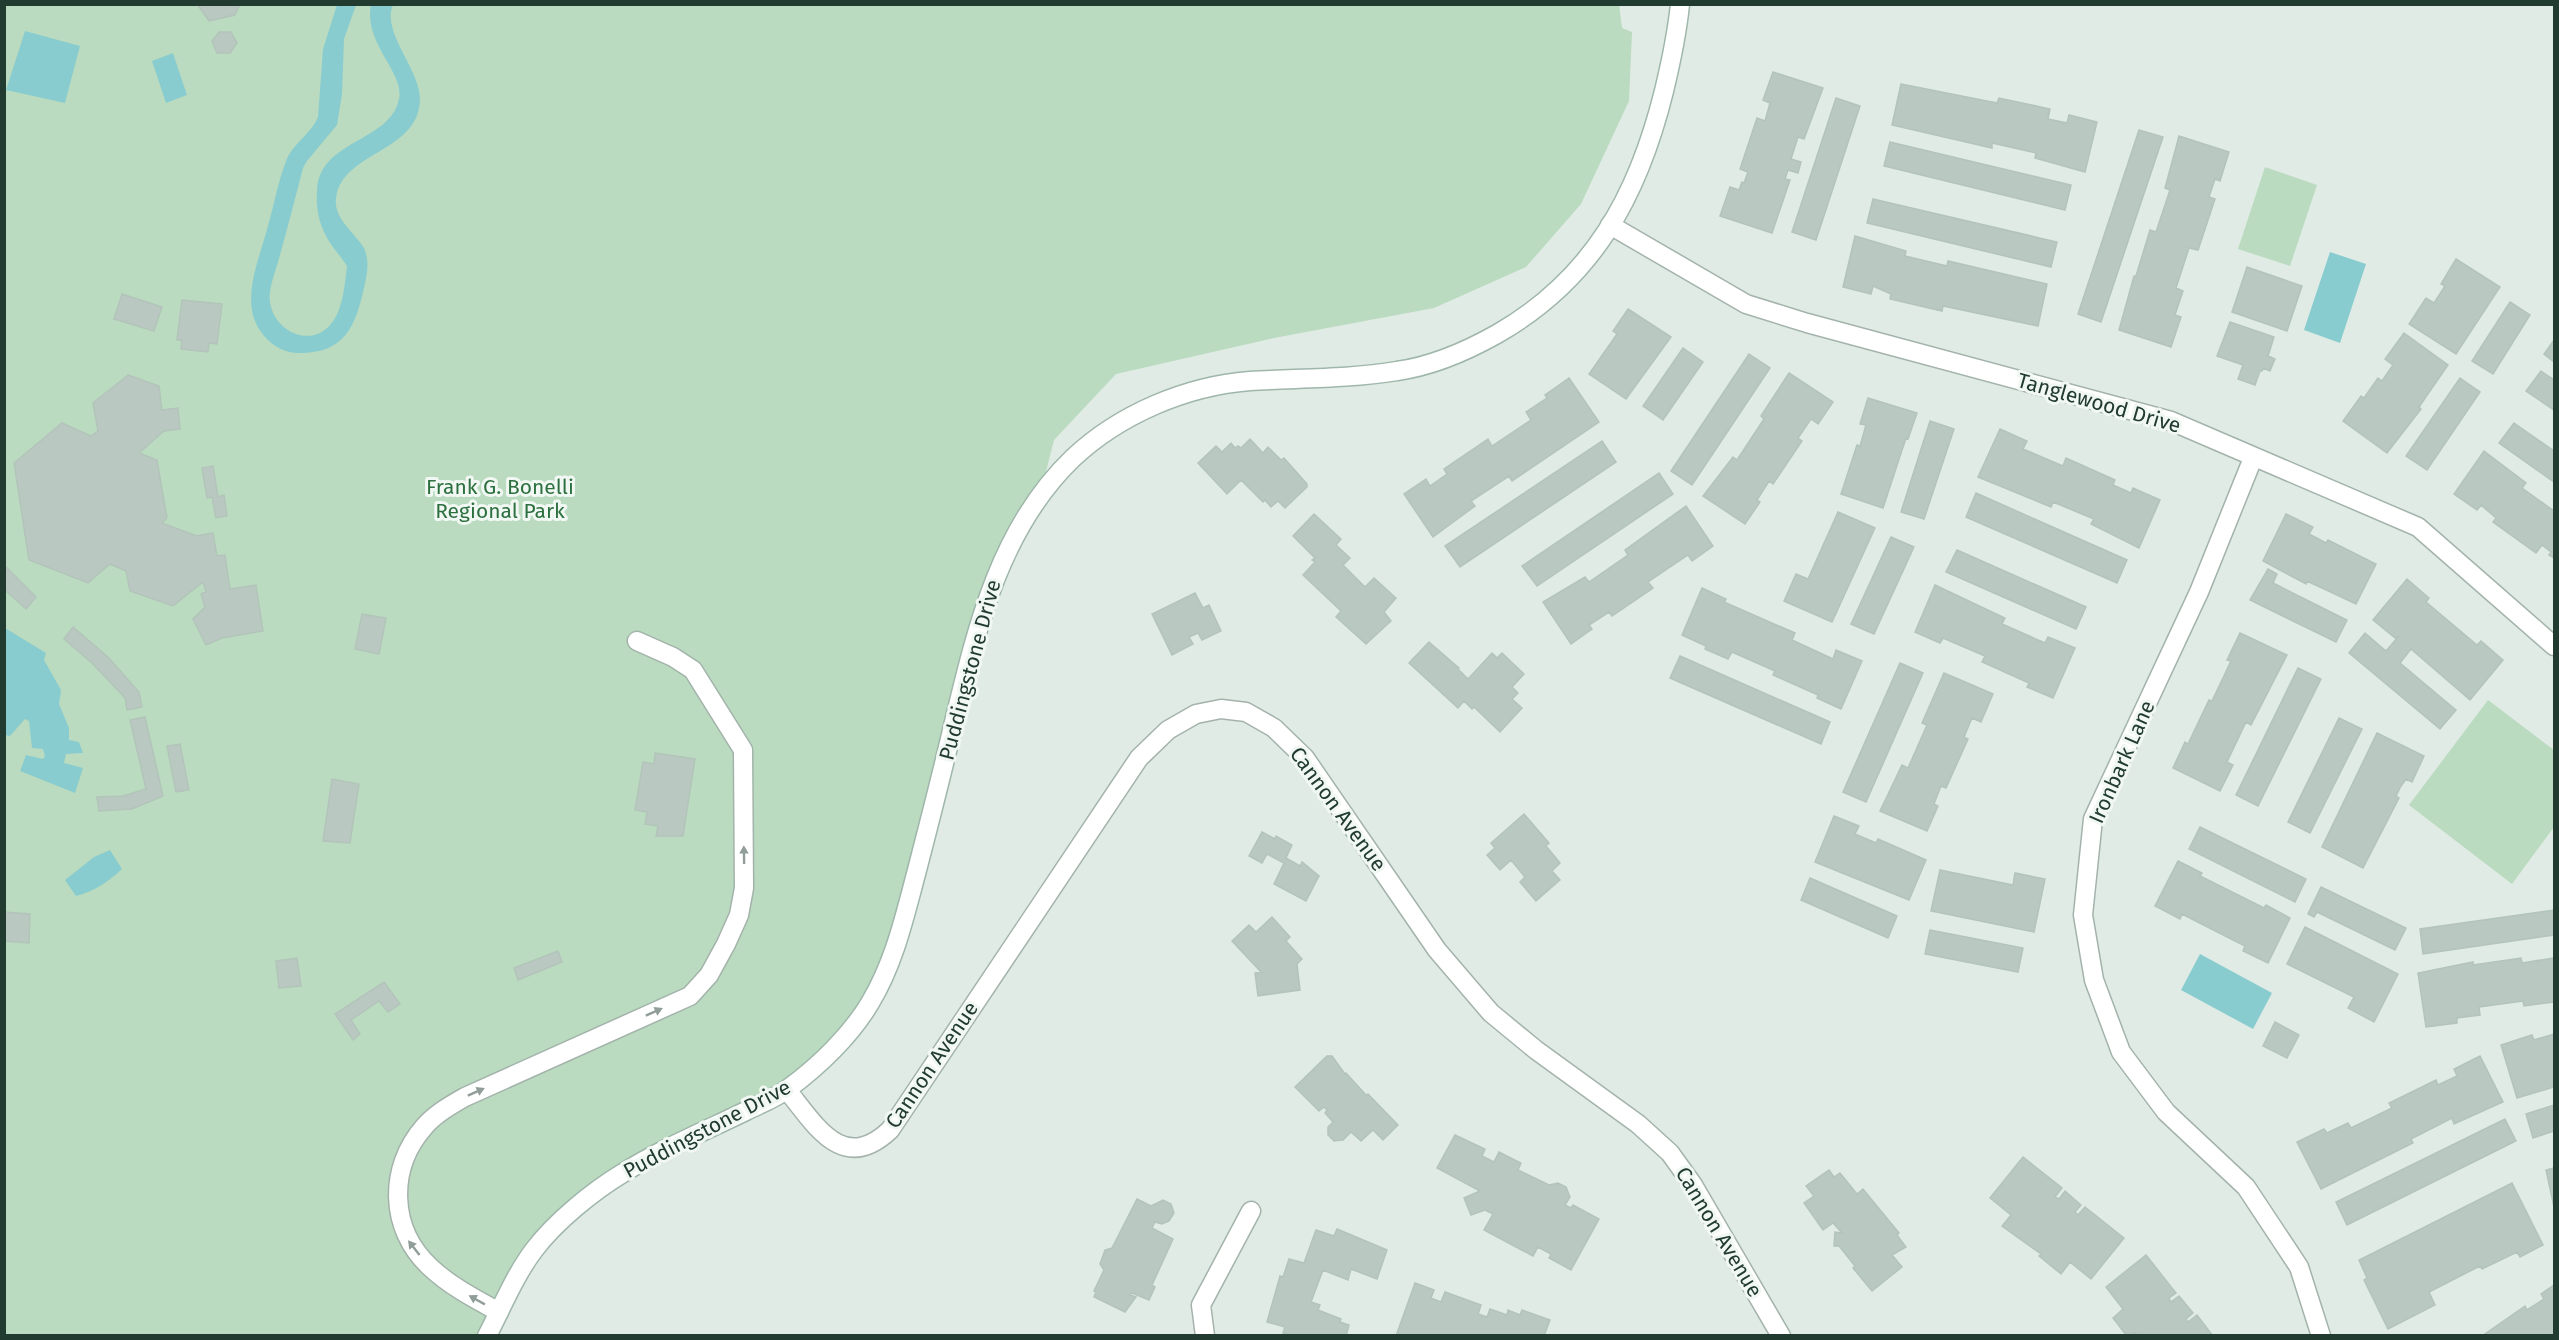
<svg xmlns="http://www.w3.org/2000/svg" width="2559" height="1340" viewBox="0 0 2559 1340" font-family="'Fira Sans',sans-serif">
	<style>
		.green { fill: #badbbf }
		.water { fill: #89cccf }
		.building { fill: #b9c8c0; stroke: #b3c4bb; stroke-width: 1.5 }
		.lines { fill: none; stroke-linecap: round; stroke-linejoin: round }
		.street-casing { stroke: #a3b3ab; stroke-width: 21 }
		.secondary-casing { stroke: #9fb6ab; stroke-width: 21 }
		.street { stroke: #fff; stroke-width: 18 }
		.secondary { stroke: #fff; stroke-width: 18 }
		.oneway { fill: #909d98 }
		.labels { text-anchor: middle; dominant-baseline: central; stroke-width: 6; stroke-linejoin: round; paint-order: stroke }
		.street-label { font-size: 21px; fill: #213b31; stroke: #f1f7f3 }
		.park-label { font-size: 21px; fill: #2d703f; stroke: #f1f7f3 }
	</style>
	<rect width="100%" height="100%" fill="#e0ebe5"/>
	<path class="green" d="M1619,4l3,24 10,4 -3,69 -48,103 -55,63 -92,41 -160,30 -158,36 -62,66 -14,55 -38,63 -68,246 -66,202 -81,84 -165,83 -53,40 -82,122 -482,1 -1,-1331z
		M2265,167l52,18 -27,81 -52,-17z
		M2488,700l66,50v77l-42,57 -103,-79z"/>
	<path class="water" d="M337,5h19l-12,34 -2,55 -5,31 -30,36 -4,7c-8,31 -16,62 -25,94 -3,11 -10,28 -8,40 4,29 40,47 61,22 12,-14 14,-41 16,-58 -7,-11 -18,-22 -23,-34 -6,-13 -8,-27 -7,-41 2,-52 73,-48 82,-92 6,-26 -36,-56 -28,-94h22c-12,27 27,64 27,94 -1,52 -72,52 -83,94 -7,24 17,38 27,55 6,13 3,27 0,40 -9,40 -20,66 -67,65 -9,0 -21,-5 -28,-12 -34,-31 -11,-77 -1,-115 6,-21 10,-44 18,-65 7,-18 25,-27 32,-44l5,-68z
		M25,31l55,15 -15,57 -59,-13z
		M173,53l14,42 -21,8 -14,-42z
		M2330,252l36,12 -26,79 -36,-13z
		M5,628l41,25 -2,7 17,30 -2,14 10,24v12l10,2 4,11 -17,1 -2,9 19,5 -8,25 -55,-22 6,-16 17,4 2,-3 -2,-7 -11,-1 -3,-27 -4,-2 -15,17 -5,-1z
		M110,850l12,19c-14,13 -27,22 -46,27l-11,-16 29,-23z
		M2200,954l72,39 -19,36 -72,-39z"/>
	<path class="building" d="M197,4h43l-5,11 -26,6z
		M219,32h12l6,11 -7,10h-13l-5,-12z
		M1773,72l50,16 -19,51 -6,-2 -7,22 10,3 -3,11 -10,-3 -3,9 5,1 -18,53 -52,-17 10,-29 9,3 3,-8 2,1 4,-11 -8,-3 17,-51 8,3 5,-18 -7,-3z
		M1901,84l96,19 2,-5 51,11 -2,10 19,4 2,-8 28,7 -12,50 -50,-14 1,-5 -44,-10v5l-100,-23z
		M1836,98l24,8 -44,134 -24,-8z
		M2139,130l24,7 -62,185 -23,-8z
		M2179,136l50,16 -9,29 -5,-2 -6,18 6,2 -17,51 -9,-2 -13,40 7,3 -8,24 6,2 -10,30 -52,-17 15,-54h2l14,-46 6,2 14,-42 -5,-2z
		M1890,142l181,43 -6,25 -181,-44z
		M1873,199l184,43 -6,25 -184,-44z
		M1855,236l51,15 -1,5 42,10 1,-5 99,23 -9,42 -95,-20 -1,5 -52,-12 1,-5 -18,-8 -2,8 -28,-7z
		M2456,259l44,28 -44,67 -47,-30 17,-26 8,5 11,-17 -4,-2z
		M2247,267l55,19 -15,45 -55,-19z
		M122,294l40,13 -8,24 -40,-12z
		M182,300l40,4 -5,40 -8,-1 -1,9 -27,-3 1,-9h-5z
		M2510,302l20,13 -37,59 -21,-13z
		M1628,309l43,28 -45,62 -37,-25 28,-40 -4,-3z
		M2230,322l44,15 -6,19 7,3 -5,12 -7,-3 -1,3h-2l-5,14 -17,-6 5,-14 -26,-9z
		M2404,333l44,32 -29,42 2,2 -34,44 -44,-32 18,-25 3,2 14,-20 4,3 11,-16 -8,-6z
		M2554,340v22l-10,-8z
		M1683,348l20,14 -40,58 -20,-14z
		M1749,354l21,14 -78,117 -21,-14z
		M2541,371l13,9v30l-28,-19z
		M1789,373l44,29 -15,22 -7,-5 -13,19 4,3 -29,43 -4,-3 -12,19 3,2 -15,22 -42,-28 30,-39 4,3 27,-41 -3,-3z
		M128,375l31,11 3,24 16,-2 2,21 -16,2 -25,22 18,7 10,58 -5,5 35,13 16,-3 4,23 8,-1 5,34 26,-4 7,46 -41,7 -16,7 -13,-26 12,-12 -4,-13 5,-2 -3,-10 -30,24 -43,-15 -4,-20 -16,-7 -22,19 -59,-23 -15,-97 48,-40 29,13 7,-5 -5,-28z
		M1569,378l30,44 -87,59 -3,-5 -38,25 4,5 -42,31 -29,-43 22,-15 4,7 17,-12 -3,-5 44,-30 4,7 39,-26 -5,-8 21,-14 -2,-3z
		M2460,378l20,14 -53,78 -21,-14z
		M1868,398l49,15 -9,26 -2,-1 -23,70 -42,-14 16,-49 3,1 6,-21 -6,-1z
		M1930,421l24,8 -30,90 -23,-7z
		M2514,423l40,28v31l-55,-39z
		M2000,429l27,12 -4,8 40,17 3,-8 49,22 -2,5 18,8 2,-5 27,12 -21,48 -48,-24 3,-5 -41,-17 -2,5 -73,-30z
		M1250,439l13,14 5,-6 13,13 3,-2 23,26v3l-22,21 -7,-7 -7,6 -6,-7 -2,2 -22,-22 -14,14 -29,-31 18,-17 6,6 9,-9 4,5 3,-2 3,2z
		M1602,441l14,21 -156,105 -15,-21z
		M2484,451l42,32 -4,5 32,23v47l-5,-3 2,-3 -9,-7 -6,8 -43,-31 3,-4 -15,-13 -4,5 -23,-16z
		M213,466l5,31 6,-2 3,21 -11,2 -4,-21 -5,1 -5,-30z
		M1659,473l14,21 -136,92 -15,-20z
		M1976,493l151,67 -10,23 -151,-66z
		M1686,506l27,40 -21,15 -4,-6 -40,27 5,6 -41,28 -3,-4 -20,13 3,4 -21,15 -28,-42 42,-25 4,5 39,-27 -3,-5z
		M1838,512l37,16 -43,94 -48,-21 12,-27 12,5z
		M1314,514l27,25 -5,6 14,13 -7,7 22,22 9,-9 22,20 -12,14 7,9 -25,23 -30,-27 5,-6 -38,-36 12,-13 -3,-2 3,-2 -22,-22z
		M2286,514l27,13 -4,7 17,9 2,-3 48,24 -20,40 -49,-23 -1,3 -43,-23z
		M1891,537l23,10 -40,87 -23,-10z
		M1957,550l129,57 -10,22 -130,-57z
		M4,565l32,32 -10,12 -22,-20z
		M2268,569l9,5 -4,9 74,37 -11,22 -86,-42z
		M2407,579l22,19 -3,4 51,43 4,-4 22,19 -33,40 -59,-51 -11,14 56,47 -16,19 -91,-76 16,-20 21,18 12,-14 -3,1 -22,-18z
		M1935,585l70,33 -3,6 43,19 3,-6 27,11 -22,50 -26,-11 2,-4 -47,-21 3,-6 -42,-18 -3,5 -25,-11z
		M1702,588l24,11 -2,3 71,31 -3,7 41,19 3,-9 26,11 -21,48 -24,-11 1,-3 -45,-20 2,-4 -43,-19 -4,7 -23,-10 1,-3 -24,-11z
		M1195,593l8,15 6,-3 12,26 -19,9 -4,-7 -9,4 4,7 -21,11 -20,-41z
		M362,614l24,4 -7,36 -24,-5z
		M73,627l35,30 31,35 3,15 -15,3 -2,-12 -33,-35 -28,-24z
		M2240,633l47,22 -36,70 -5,-3 -19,40 6,3 -13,26 -47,-23 12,-26 3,2 21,-44 3,1 19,-40 -4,-1z
		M1429,642l30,26 -1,1 10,10 24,-26 5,5 5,-5 22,21 -12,13 6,6 -6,6 10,9 -22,24 -26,-25 -2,2 -8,-8 -6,7 -49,-45z
		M1680,656l150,66 -9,22 -151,-66z
		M1900,663l23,10 -57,129 -23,-10z
		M2298,668l23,11 -63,127 -22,-11z
		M1944,673l49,21 -12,28 -9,-4 -8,19 4,2 -22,49 -5,-2 -7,18 4,2 -11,25 -47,-20 22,-46 6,3 19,-43 -5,-2z
		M145,717l18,79 -31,13 -33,2 -2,-14 26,-1 23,-7 -16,-69z
		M2339,718l23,11 -52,104 -22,-11z
		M2377,733l47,23 -12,26 -6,-3 -5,7 -5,10 3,2 -36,70 -41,-21z
		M180,744l9,46 -13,2 -9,-46z
		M655,753l40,6 -12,77h-27l2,-10 -13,-2 2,-12 -12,-2 8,-48 11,2z
		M332,779l27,5 -9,59 -27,-2z
		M1524,814l25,29 -3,3 14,17 -8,8 8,9 -24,21 -16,-19 5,-5 -14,-17 -11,10 -13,-15 8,-7 -4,-5z
		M1834,816l25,10 -4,8 21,9 2,-4 48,21 -17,40 -94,-38z
		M2200,827l106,52 -11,23 -106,-53z
		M1262,832l13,7 1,-3 16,9 -6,13 14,8 2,-4 17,14 -13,25 -32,-17 10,-21 -17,-9 -5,9 -13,-7z
		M2178,861l24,12 -2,3 64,32 2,-3 24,13 -22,45 -25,-12 2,-5 -63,-32 -2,5 -25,-13z
		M1940,870l73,15 2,-12 30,6 -11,53 -103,-21z
		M1810,878l87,38 -9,22 -87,-38z
		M2321,887l85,41 -11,22 -78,-38 -3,5 -6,-3z
		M2554,910v25l-131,19 -3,-25z
		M4,912l26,2 -1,29 -25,-2z
		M1272,917l18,20 -4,4 16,18 -5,5 3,26 -42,6 -3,-23 6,-1 -29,-31 17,-16 7,7z
		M2305,927l93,47 -24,48 -26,-14 6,-11 -67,-33z
		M1930,930l93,18 -5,24 -93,-18z
		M558,951l4,11 -44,18 -4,-12z
		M297,958l4,28 -22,2 -3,-27z
		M2521,958l1,5 32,-5v44l-30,4 -1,-5 -44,6 1,8 -23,3v5l-31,4 -8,-54 55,-11v3z
		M384,982l16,22 -12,8 -9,-11 -28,19 9,14 -7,6 -18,-26z
		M2275,1022l24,13 -12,23 -24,-12z
		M2554,1034v53l-37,11 -16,-53 31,-10 2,5z
		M1327,1056h5l13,18 1,-1 21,23 1,-2 30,31 -15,15 -10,-10 -12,11 -10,-9 -8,8 -9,1 -6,-6v-8l5,-5 -8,-9 2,-3 -3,-3 -5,4 -24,-24z
		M2480,1056l23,46 -49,22 -2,-6 -41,21 2,4 -92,46 -24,-47 27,-13 3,4 21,-10 3,5 41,-20 -3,-5 47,-23 2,5 19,-9 -3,-7z
		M2554,1105v26l-21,7 -7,-24z
		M2505,1119l11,22 -169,84 -11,-23z
		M1455,1135l30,14 -3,7 12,6 5,-10 22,11 -3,7 31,15 9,-2 8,4 4,10 -5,8 6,3 2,-3 26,14 -28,51 -22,-12 2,-4 -13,-7 -5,9 -49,-26 9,-16 -8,-4 -14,5 -7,-17 16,-7 -43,-23z
		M2023,1157l39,31 -7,9 4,2 6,-8 16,14 -6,7 3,3 7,-8 39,31 -33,41 -21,-17 -9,12 -22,-18 2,-2 -39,-28 9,-11 -21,-17z
		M2554,1168v39l-8,-37z
		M1829,1170l5,7 6,-4 17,21 6,-5 36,44 -2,2 9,12 -14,8 10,12 -30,24 -19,-23 2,-2 -16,-20h-5l1,-14 7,1 -9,-10 -10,7 -19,-27 10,-7 -8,-10z
		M2512,1183l31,62 -23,12 -3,-5 -35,17 -2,-3 -51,26 6,13 -47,24 -24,-49 3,-2 -8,-18z
		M1137,1199l14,7 12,-6 8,4 3,9 -5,8 -7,3 -7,-2 -3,6 21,11 -21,46 3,2 -6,13 -17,-7 -2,2 6,2 -11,15 -31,-15 2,-5 -2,-1 10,-21 -4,-6 5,-14 7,-2z
		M1337,1229l50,21 -10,29 -26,-10 -3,11 -25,-10 -12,32 9,3 -2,5 23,9 -1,3 9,3 -3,11h-55l-8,-3 2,-6 -18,-5 13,-46 3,1 6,-18 15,4 12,-33 18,6z
		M2146,1255l30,38 -7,5 2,4 8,-6 14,17 -7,6 2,3 9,-7 16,21h-75l-2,-3 -9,3 -14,-18 10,-9 -17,-22z
		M1415,1283l19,7 -3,8 10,4 4,-10 36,13 -3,9 9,3 3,-8 17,6 1,-5 12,5 2,-5 28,10 -6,16h-148z
		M2554,1285v51h-72l43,-30 2,4 17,-11 -3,-5z"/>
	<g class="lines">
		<g class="street-casing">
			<path id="street" d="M1610,225l136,79 61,19 364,98 247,106 136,119
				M2253,458l-54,134 -106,227 -10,96 11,65 27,72 45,60 80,75 53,80 22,69
				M787,1090c29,36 56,84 103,40l249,-372 29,-28 28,-16 25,-5 25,3 28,16 31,30 132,192 54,63 45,37 102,74 32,29 23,32 88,151
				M499,1312c-24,-13 -49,-26 -69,-45 -41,-38 -42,-99 -6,-140 11,-13 27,-22 41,-30l225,-101 19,-21 17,-31 13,-29 5,-27 -1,-138 -50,-80 -20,-13 -36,-16
				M1205,1336l-4,-31 50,-94"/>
		</g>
		<g class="secondary-casing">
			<path id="secondary" d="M487,1336c15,-29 28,-61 47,-86 21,-28 59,-59 89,-77 38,-24 82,-42 123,-62 14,-7 30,-13 43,-23 30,-22 62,-53 81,-85 24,-40 34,-84 46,-129 13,-50 26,-101 38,-152 23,-95 46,-194 119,-264 47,-44 113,-72 177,-77 49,-3 98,-2 147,-10 36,-5 68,-19 100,-37 96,-55 141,-138 167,-243 7,-29 13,-57 16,-87"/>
		</g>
		<use href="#street" class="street"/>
		<use href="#secondary" class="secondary"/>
	</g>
	<defs><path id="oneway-solid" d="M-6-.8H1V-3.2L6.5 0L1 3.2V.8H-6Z" transform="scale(1.5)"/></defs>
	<g class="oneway">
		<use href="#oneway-solid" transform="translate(744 855) rotate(-91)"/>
		<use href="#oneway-solid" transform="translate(654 1012) rotate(-24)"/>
		<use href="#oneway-solid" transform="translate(476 1092) rotate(-24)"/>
		<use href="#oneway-solid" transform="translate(414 1248) rotate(-128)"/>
		<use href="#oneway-solid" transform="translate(477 1300) rotate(-151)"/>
	</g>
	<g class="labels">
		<g class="street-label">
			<text transform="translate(2099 403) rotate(16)">Tanglewood Drive</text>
			<text transform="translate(970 670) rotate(-75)">Puddingstone Drive</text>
			<text transform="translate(2122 762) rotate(-66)">Ironbark Lane</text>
			<text transform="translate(1338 809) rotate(54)">Cannon Avenue</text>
			<text transform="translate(932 1065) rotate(-56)">Cannon Avenue</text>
			<text transform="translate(707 1129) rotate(-28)">Puddingstone Drive</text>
			<text transform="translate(1719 1232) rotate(59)">Cannon Avenue</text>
		</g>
		<g class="park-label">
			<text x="500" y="487">Frank G. Bonelli<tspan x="500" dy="24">Regional Park</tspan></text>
		</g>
	</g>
	<rect width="2559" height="1340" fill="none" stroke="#213b31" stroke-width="12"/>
</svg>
